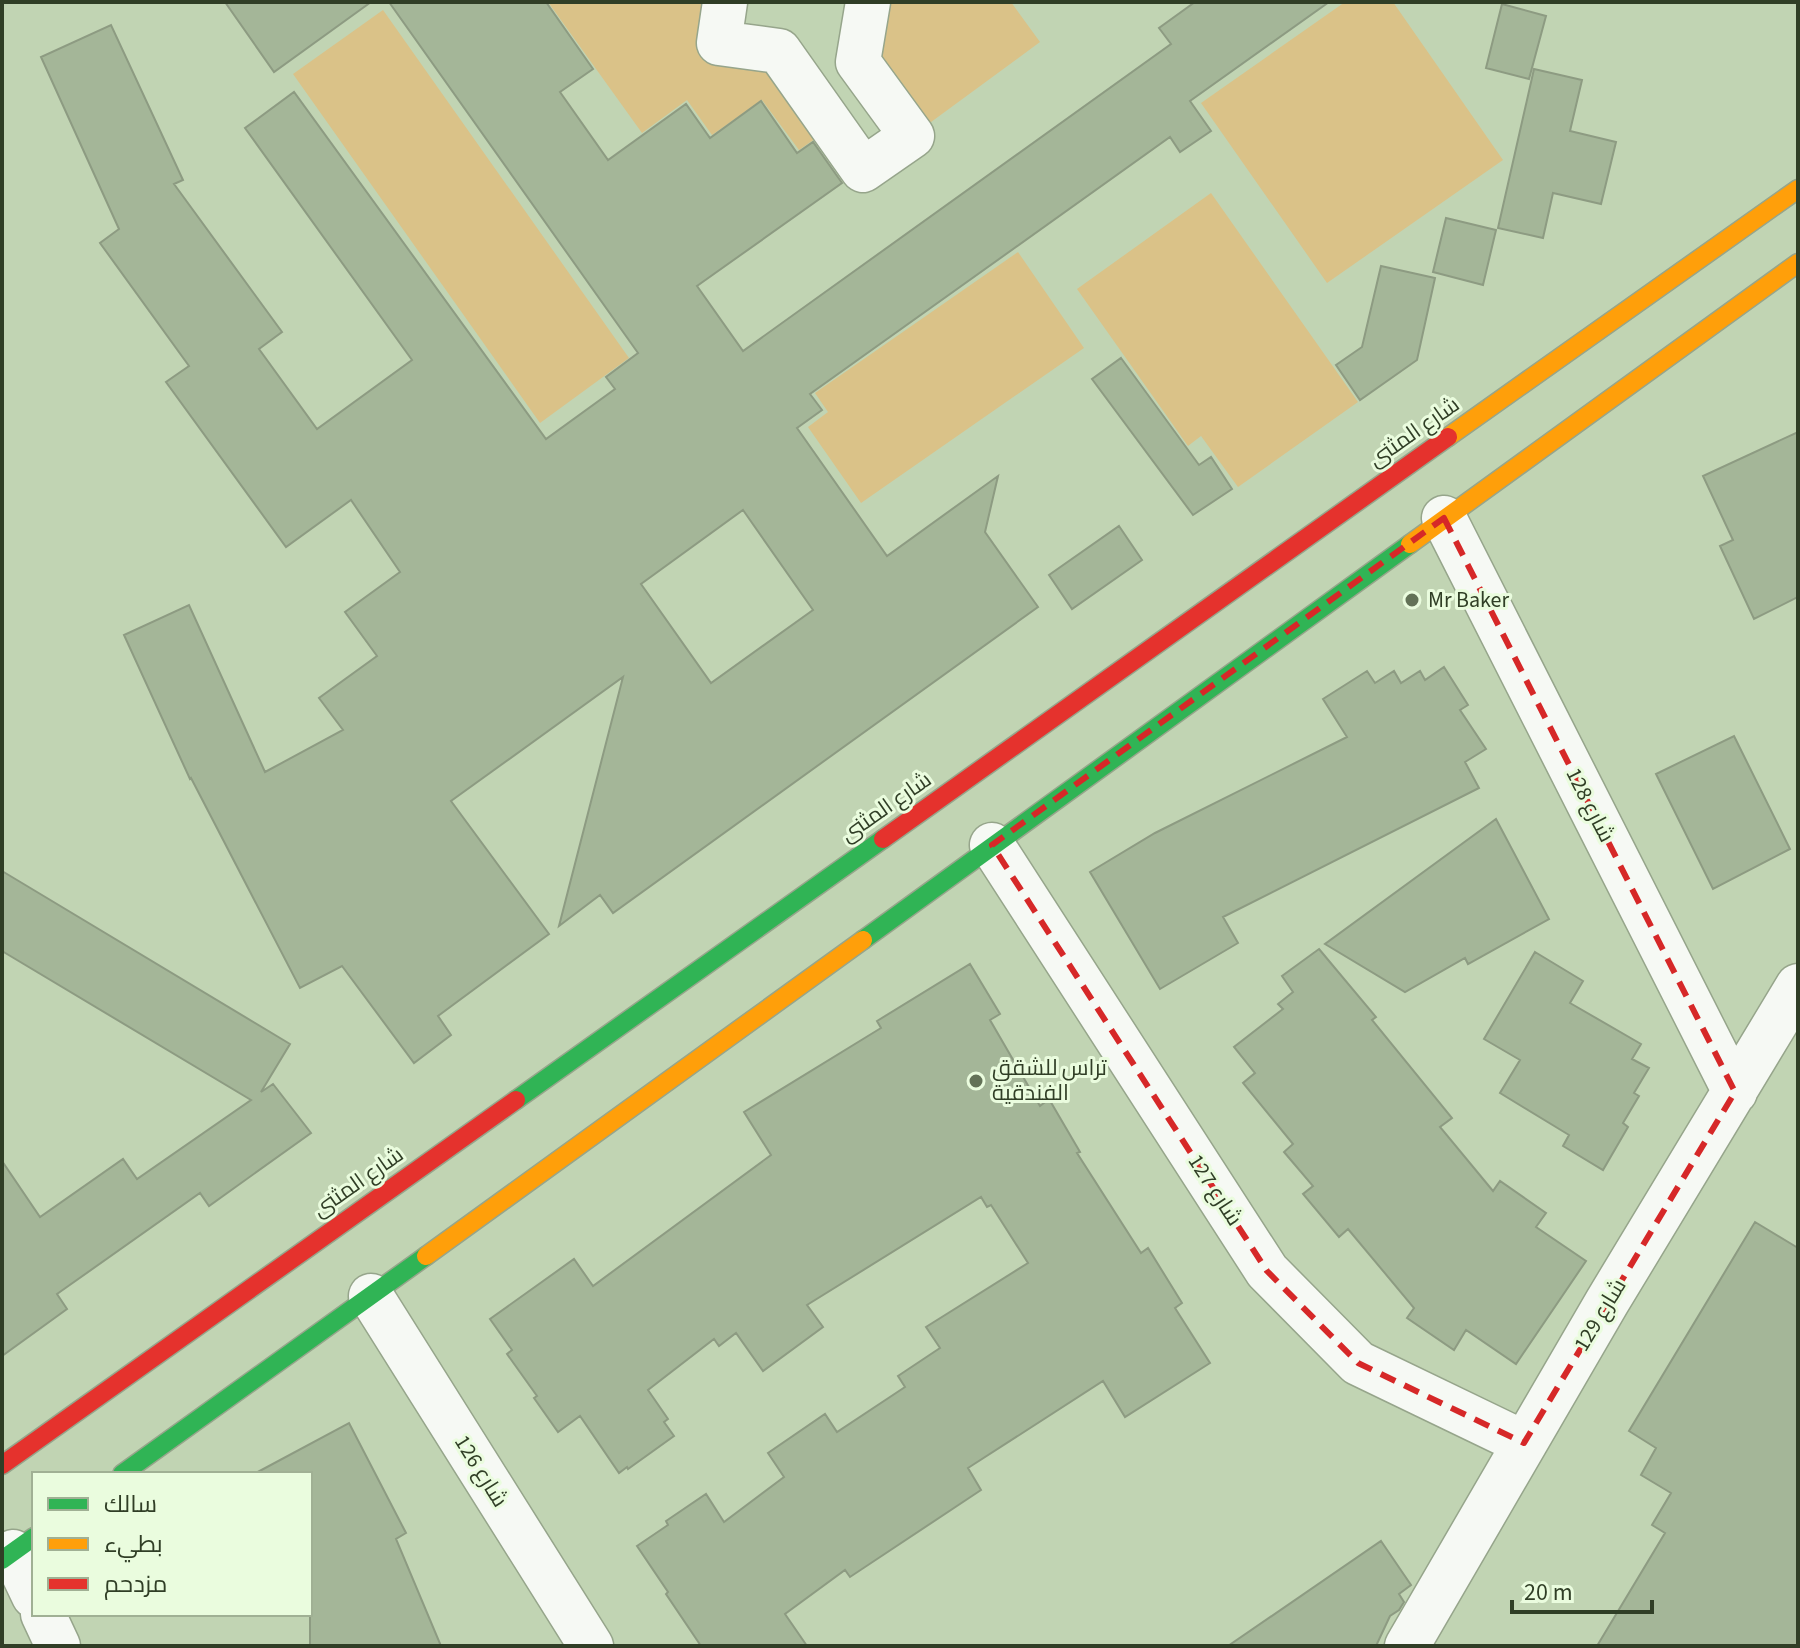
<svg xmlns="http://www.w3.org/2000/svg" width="1800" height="1648" viewBox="0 0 1800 1648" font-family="'Source Sans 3',Cairo,sans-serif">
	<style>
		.green { fill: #dac288 }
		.building { fill: #a4b698; stroke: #8d9b82; stroke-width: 2; fill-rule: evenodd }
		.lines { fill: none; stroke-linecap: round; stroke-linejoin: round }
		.street-casing { stroke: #96a58b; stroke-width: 47 }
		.fast-casing { stroke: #96a58b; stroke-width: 21 }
		.slow-casing { stroke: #96a58b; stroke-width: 21 }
		.jam-casing { stroke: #96a58b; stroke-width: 21 }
		.street { stroke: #f6f9f4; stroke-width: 44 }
		.fast { stroke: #30b455; stroke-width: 18 }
		.slow { stroke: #ff9f0a; stroke-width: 18 }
		.jam { stroke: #e5322d; stroke-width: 18 }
		.marked { fill: none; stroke: #d62828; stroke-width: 6; stroke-dasharray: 16 10; stroke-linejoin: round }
		.poi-dot { fill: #637257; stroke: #eafcde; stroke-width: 3 }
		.labels { text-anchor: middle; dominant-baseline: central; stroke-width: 6; stroke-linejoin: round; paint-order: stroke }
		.street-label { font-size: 22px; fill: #303e26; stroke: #eafcde }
		.poi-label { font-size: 22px; fill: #303e26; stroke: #eafcde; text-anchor: start }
	</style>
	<rect width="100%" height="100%" fill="#c1d4b3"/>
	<path class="green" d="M548,2h177l-6,41 60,8 53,76 -33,23 -37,-50 -50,35 -25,-35 -45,33z
		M868,2h143l29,40 -128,94 -54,-74z
		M1345,2h48l110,158 -176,123 -126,-180z
		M383,10l246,348 -89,65 -247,-349z
		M1211,193l147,209 -120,85 -37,-51 -13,10 -111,-157z
		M1018,252l66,96 -223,155 -53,-76 20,-15 -13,-19z"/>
	<path class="building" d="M225,2h146l-97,70z
		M389,2h157l47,67 -33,23 48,68 78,-56 24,34 51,-37 36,52 16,-11 29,41 -145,103 46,65 428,-307 -12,-16 36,-26h134l-139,99 21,30 -31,21 -10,-15 -360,257 12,16 -25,18 90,128 111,-80 -13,56 53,75 -425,306 -13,-18 -41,31 64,-249 -172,124 98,133 -111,82 13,19 -37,28 -72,-97 -42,22 -109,-210 -1,1 -66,-144 65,-30 76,167 78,-42 -24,-32 58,-42 -32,-44 55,-40 -49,-72 -65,47 -120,-165 23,-16 -89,-123 19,-14 -78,-172 70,-32 72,155 -9,4 108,148 -23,17 58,80 95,-69 -167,-232 49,-36 252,347 69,-50 -9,-12 32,-24zM743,510l70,100 -102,73 -70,-99z
		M1502,4l44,12 -17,63 -43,-11z
		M1534,69l48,11 -12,51 46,11 -15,62 -48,-11 -10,45 -45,-10z
		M1446,218l50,12 -13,55 -50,-13z
		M1381,266l54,12 -18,82 -57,40 -24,-35 26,-18z
		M1121,358l78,107 12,-8 21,32 -39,26 -101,-136z
		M1798,432v165l-44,22 -34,-73 13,-6 -30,-64z
		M1119,526l23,34 -70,49 -23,-34z
		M1444,667l24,38 -8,5 26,39 -21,13 14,26 -256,129 15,26 -78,46 -70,-117 65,-39 192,-96 -24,-38 44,-28 8,12 19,-12 7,12 19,-12 5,9z
		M1734,736l56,113 -77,40 -57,-115z
		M1496,819l53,100 -81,45 -3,-6 -60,34 -80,-48z
		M2,871l288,173 -29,48 12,-8 38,49 -102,73 -9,-13 -143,101 10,15 -65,47v-195l38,56 83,-58 14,20 114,-79 -249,-149z
		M1319,949l57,68 -4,3 80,98 -12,9 53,64 7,-10 46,32 -10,14 50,34 -70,103 -50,-34 -12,20 -47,-32 7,-10 -66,-79 -9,8 -36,-43 10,-8 -29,-34 9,-8 -50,-61 12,-10 -21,-26 49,-38 -5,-5 15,-12 -11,-16z
		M1535,952l48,29 -13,22 71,41 -9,15 17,9 -15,25 5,3 -16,27 5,4 -25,43 -40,-24 6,-11 -69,-42 20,-33 -36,-21z
		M970,964l30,50 -10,6 50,86 9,-7 31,53 -3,1 64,100 7,-5 34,55 -7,5 35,55 -85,54 -22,-36 -135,87 13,22 -131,87 -5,-7 -60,44 22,32h-106l-35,-52 2,-2 -31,-46 31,-21 -2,-4 40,-27 18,28 60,-45 -16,-24 57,-39 12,18 68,-45 -7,-11 42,-28 -14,-21 102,-64 -37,-58 -4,2 -6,-10 -174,108 16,22 -60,44 -27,-38 -17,13 -5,-7 -66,51 20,29 -4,3 10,14 -46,33 -1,-2 -8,6 -39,-57 -22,16 -24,-34 3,-2 -30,-42 5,-4 -22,-31 84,-60 19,27 178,-131 -27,-43 137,-84 -4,-7z
		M1755,1222l43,26v398h-201l68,-113 -13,-8 19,-32 -30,-18 15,-27 -27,-17z
		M349,1423l57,110 -10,6 45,107h-131v-172h-56z
		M1381,1541l30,44 -12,9 5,8 -5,8 -9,6 -14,30h-148z"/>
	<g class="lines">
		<g class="street-casing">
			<path id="street" d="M725,2l-6,41 60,8 84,119 49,-34 -54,-74 10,-60
				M1444,518l291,574
				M992,845l275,426 91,92 166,80
				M371,1296l220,350
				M13,1552l21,44
				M43,1614l15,32
				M1407,1646l200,-344 191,-316"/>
		</g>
		<g class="fast-casing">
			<path id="fast" d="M863,940l547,-396
				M516,1100l367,-261
				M122,1474l304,-218
				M2,1560l32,-23"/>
		</g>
		<g class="slow-casing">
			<path id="slow" d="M1448,437l350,-248
				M1410,544l388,-281
				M426,1256l437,-316"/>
		</g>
		<g class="jam-casing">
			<path id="jam" d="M883,839l565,-402
				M2,1465l514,-365"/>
		</g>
		<use href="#street" class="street"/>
		<use href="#fast" class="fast"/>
		<use href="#slow" class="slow"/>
		<use href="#jam" class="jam"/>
	</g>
	<path class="marked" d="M1444,518l291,574 -211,351 -166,-80 -91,-92 -275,-426z"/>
	<g class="poi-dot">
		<circle cx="1412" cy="600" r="8"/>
		<circle cx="976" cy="1081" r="8"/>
	</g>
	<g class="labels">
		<g class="street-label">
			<text transform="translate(1414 432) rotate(-35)">شارع المثنى</text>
			<text transform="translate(1590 805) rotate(63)">شارع 128</text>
			<text transform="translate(886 807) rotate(-35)">شارع المثنى</text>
			<text transform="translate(358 1182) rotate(-35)">شارع المثنى</text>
			<text transform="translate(1215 1190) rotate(57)">شارع 127</text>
			<text transform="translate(1600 1315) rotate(-59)">شارع 129</text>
			<text transform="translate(481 1471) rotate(58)">شارع 126</text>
		</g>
		<g class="poi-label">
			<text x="1428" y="600">Mr Baker</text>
			<text x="992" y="1068">تراس للشقق<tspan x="992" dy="25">الفندقية</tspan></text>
		</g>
	</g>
	<rect width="1800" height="1648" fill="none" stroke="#303e26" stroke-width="8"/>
	<rect x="32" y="1472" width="280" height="144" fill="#eafcde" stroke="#a0b094" stroke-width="2"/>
	<rect x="48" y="1498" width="40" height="12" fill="#30b455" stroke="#a0b094" stroke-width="2"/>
	<text x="104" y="1512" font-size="24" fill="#303e26">سالك</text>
	<rect x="48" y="1538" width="40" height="12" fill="#ff9f0a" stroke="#a0b094" stroke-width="2"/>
	<text x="104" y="1552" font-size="24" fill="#303e26">بطيء</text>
	<rect x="48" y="1578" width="40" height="12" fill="#e5322d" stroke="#a0b094" stroke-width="2"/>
	<text x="104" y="1592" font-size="24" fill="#303e26">مزدحم</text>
	<path d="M1512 1600v12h140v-12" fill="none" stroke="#303e26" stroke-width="4"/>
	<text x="1524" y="1600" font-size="24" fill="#303e26" stroke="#eafcde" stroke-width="6" paint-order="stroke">20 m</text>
</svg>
